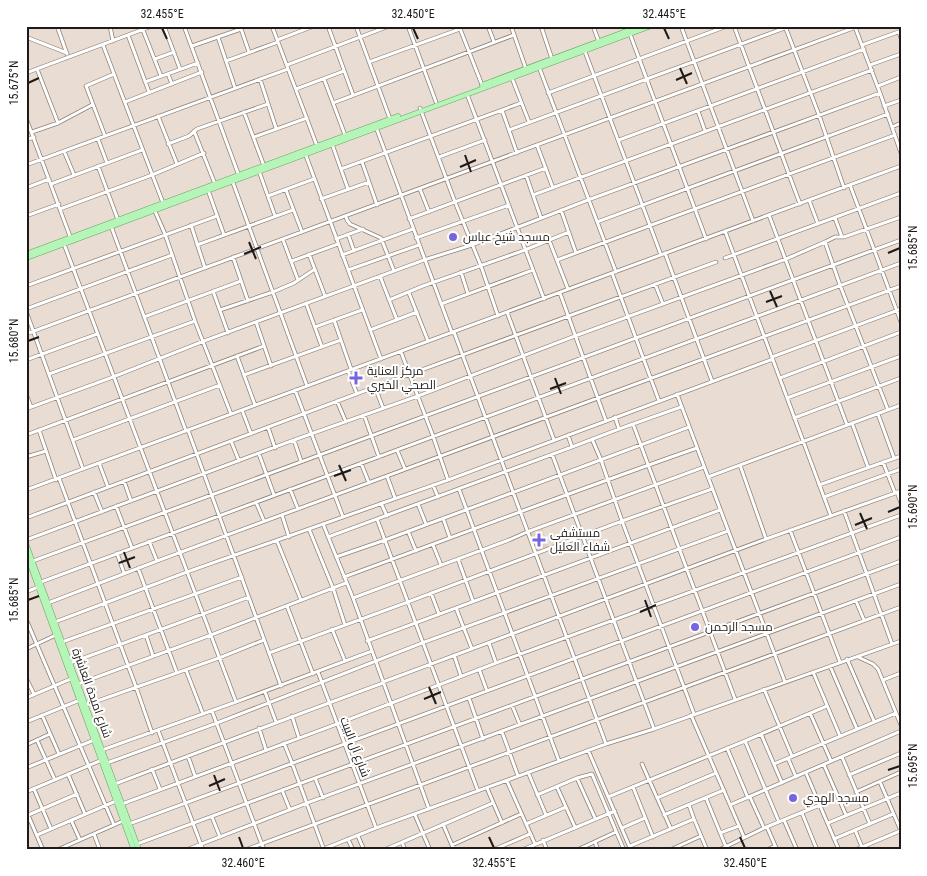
<svg xmlns="http://www.w3.org/2000/svg" width="927" height="876" viewBox="0 0 927 876" font-family="'Roboto Condensed',Cairo,sans-serif">
	<style>
		.built { fill: #e3d0c1 }
		.lines { fill: none; stroke-linecap: round; stroke-linejoin: round }
		.minor-casing { stroke: #8e8279; stroke-width: 4.5 }
		.major-casing { stroke: #60a461; stroke-width: 5.5 }
		.minor { stroke: #fff; stroke-width: 3 }
		.major { stroke: #b5f5b8; stroke-width: 4.5 }
		.ticks { fill: none; stroke: #1f1a17; stroke-width: 2 }
		.poi-dot { fill: #7566e0; stroke: #fff; stroke-width: 2 }
		.labels { text-anchor: middle; dominant-baseline: central; stroke-width: 4; stroke-linejoin: round; paint-order: stroke }
		.poi-label { font-size: 12px; fill: #1f1a17; stroke: #fff; text-anchor: start }
		.street-label { font-size: 12px; fill: #1f1a17; stroke: #fff }
		.neatline { fill: none; stroke: #1f1a17; stroke-width: 2 }
		.ticks-label { font-size: 12px; text-anchor: middle; fill: #1f1a17 }
	</style>
	<rect width="100%" height="100%" fill="#e9dcd2"/>
	<path class="built" d="M542,527l7,21 -13,5 -8,-21z"/>
	<g class="lines">
		<g class="minor-casing">
			<path id="minor" d="M57,26l10,28
				M110,26l3,15
				M164,26l16,43
				M184,26l55,150
				M240,26l9,26
				M272,26l45,120
				M328,26l25,69
				M356,26l34,93
				M408,26l28,76
				M459,26l23,59
				M488,26l6,16
				M511,26l15,43
				M541,26l11,33
				M593,26l6,16
				M681,26l72,195
				M734,26l66,178
				M785,26l34,89 25,73
				M855,27l25,66 21,60
				M143,30l18,46
				M899,32l2,6
				M630,34l76,205
				M128,35l21,57
				M26,37l41,16
				M218,37l17,51
				M277,40l37,-14
				M103,45l60,158
				M862,45l39,-14
				M192,46l49,-17
				M584,49l77,206
				M155,59l19,-7
				M226,61l52,-19
				M369,62l91,-33
				M287,65l102,-39
				M870,65l31,-11
				M539,67l77,205
				M37,69l21,54
				M26,73l126,-47
				M168,74l4,10
				M512,78l17,44
				M260,79l16,49
				M324,79l21,56
				M145,82l53,-19
				M878,86l23,-9
				M296,89l48,-18
				M548,93l179,-67
				M467,94l77,205
				M125,102l77,-30
				M333,103l181,-68
				M884,106l17,-6
				M420,108l35,94 26,64 17,50
				M502,110l15,43
				M698,111l7,20
				M244,112l20,54
				M158,116l19,48
				M26,118l45,121
				M376,127l76,206
				M892,127l9,-4
				M509,130l281,-104
				M194,131l21,53
				M32,132l26,-9 34,-18
				M105,136l-19,-50 28,-12
				M254,137l53,-19
				M98,139l9,24
				M26,140l8,-3
				M619,140l245,-91
				M168,144l21,-8 8,-7 71,-25
				M332,144l16,45
				M537,145l16,43
				M64,151l10,24
				M305,153l76,206
				M439,157l46,-17
				M362,162l15,43
				M26,165l262,-96
				M98,166l20,54
				M341,169l180,-66
				M259,171l16,45
				M526,175l15,43
				M232,180l75,206
				M51,184l91,-34
				M850,185l51,137
				M26,188l23,-9
				M420,189l9,23
				M208,190l16,45
				M286,190l16,42
				M533,195l339,-125
				M268,196l46,-17
				M321,199l48,-17
				M809,200l9,24
				M60,209l92,-34 52,-22
				M154,209l11,25 30,87 36,93
				M561,210l15,43
				M769,215l78,210
				M26,216l33,-12
				M346,216l1,4 3,4 31,14 13,33
				M835,218l7,19
				M409,219l137,-51
				M597,222l291,-108
				M191,225l14,43
				M111,226l75,205
				M725,231l106,285
				M348,234l6,17
				M416,238l93,-33
				M336,239l27,-10
				M283,240l15,40
				M549,240l19,49
				M825,242l15,43 48,125
				M64,244l172,458
				M197,245l96,-35
				M665,253l47,128
				M309,254l16,42
				M342,255l71,-26
				M233,257l15,44
				M725,258l176,-65
				M557,260l338,-125
				M292,261l46,-17
				M348,270l71,-25
				M461,272l7,22
				M612,273l47,128
				M380,276l17,44
				M655,284l8,20
				M26,286l191,-70
				M213,291l15,42
				M409,293l19,48
				M560,293l46,128
				M389,300l34,-14 102,-36 44,-18
				M306,303l16,44
				M441,304l92,-34
				M26,309l146,-54
				M220,310l53,-18 21,-9 21,-14
				M26,311l57,158
				M507,312l47,128
				M144,317l97,-36
				M334,320l17,49
				M256,322l15,44
				M315,327l47,-17
				M370,330l47,-18
				M454,332l152,412 48,-15 247,-88
				M26,334l830,-307
				M401,352l32,84 15,44
				M237,356l18,49
				M772,357l129,-48
				M26,360l71,-26
				M348,371l9,23
				M49,374l146,-53
				M244,375l97,-35
				M780,378l121,-46
				M375,387l8,21
				M295,390l48,127
				M26,394l5,13
				M677,394l108,288
				M787,398l114,-42
				M337,401l9,21
				M26,409l87,-32 91,-36 136,-50 84,-31 48,-15 116,-45 292,-107
				M242,410l9,24
				M878,414l16,44
				M364,415l15,42
				M615,417l4,12
				M794,418l107,-40
				M852,423l16,44
				M633,424l102,275
				M268,427l7,21
				M39,430l17,50
				M188,430l93,256
				M26,435l238,-89
				M568,435l4,12
				M592,439l9,21 21,61 72,193
				M73,440l147,-55
				M294,440l7,21
				M231,441l8,20
				M26,450l2,7
				M397,450l8,19
				M259,454l15,41
				M552,454l102,275
				M26,457l20,-6
				M883,462l12,31
				M99,463l9,24
				M361,463l8,20
				M740,465l26,74
				M387,476l8,22
				M708,477l193,-72
				M59,478l77,209 16,46
				M124,481l7,20
				M433,485l5,12
				M819,485l82,-29
				M290,489l8,20
				M459,489l100,272
				M26,490l875,-324
				M94,492l8,20
				M897,492l4,11
				M824,497l77,-28
				M256,502l8,19
				M381,503l6,13
				M418,504l8,20
				M116,506l16,42
				M844,511l48,133
				M282,515l7,22
				M26,518l349,-131 341,-125
				M443,518l7,20
				M377,519l101,272
				M323,524l30,74 76,211
				M309,529l24,59 12,37
				M790,530l50,132
				M408,531l8,20
				M328,537l244,-90 47,-18 62,-22
				M26,540l268,-100 124,-44 157,-60 211,-77 39,-17 10,-5h9l57,-20
				M149,541l8,20
				M277,541l24,59
				M433,545l8,20
				M117,553l7,20
				M336,557l49,-17 304,-113
				M458,559l15,42
				M33,561l868,-321
				M138,568l39,105
				M344,577c118,-43 235,-88 353,-129
				M41,582l860,-319
				M26,592l12,-5
				M431,593l8,21
				M353,598l156,-58 18,-8 177,-65
				M856,601l8,19
				M48,603l109,-42 744,-275
				M287,606l26,68
				M456,608l16,41
				M26,619l88,206
				M55,622l132,-50 261,-92 325,-121
				M332,629l13,32
				M146,635l7,21
				M367,641l353,-131
				M62,642l180,-65
				M489,643l7,20
				M26,649l30,-14
				M269,653l139,-51 214,-81 90,-32
				M454,655l7,21
				M858,657l15,7 5,5 23,56
				M847,659l27,62
				M70,663l179,-66
				M830,666l27,63
				M479,669l8,22
				M186,670l17,44
				M318,672l58,156
				M813,672l27,64
				M26,678l8,16
				M883,680l18,-7
				M383,682l383,-143 135,-48
				M78,684l133,-49 135,-52
				M764,689l28,67
				M265,692l11,30
				M26,698l47,-20
				M469,698l14,41
				M86,705l133,-47 45,-18
				M512,705l8,20
				M212,711l52,139
				M810,713l21,48
				M42,715l17,39
				M691,715l53,122
				M292,716l7,22
				M26,722l54,-22
				M259,728l7,22
				M158,730l45,120
				M502,732l16,44
				M761,734l21,49
				M37,740l18,40
				M745,741l34,81
				M284,743l8,20 32,87
				M26,745l24,-11
				M727,748l21,50
				M102,750l134,-48 136,-51
				M588,750l43,100
				M188,756l7,20
				M842,757l28,67
				M788,758l8,19
				M107,763l110,-40 205,-80 306,-112
				M642,764l29,65
				M774,764l122,-51
				M824,765l22,50
				M26,768l68,-28
				M152,769l8,20
				M528,772l18,43
				M806,773l33,77
				M68,774l17,40
				M849,775l52,-22
				M315,778l8,20
				M577,778l18,40
				M507,781l28,63
				M880,782l21,49
				M115,784c89,-34 178,-68 268,-101
				M557,787l18,40
				M633,787l20,50
				M487,788l15,35
				M34,789l17,40
				M282,790l8,20
				M26,792l76,-32
				M856,792l45,-20
				M537,795l40,-17 15,-4 32,76
				M608,797l137,-56 82,-35
				M750,797l14,31
				M657,798l59,-25
				M706,798l20,49
				M122,804l215,-80 159,-61 405,-148
				M730,805l171,-74
				M802,813l15,37
				M28,815l15,35
				M415,815l15,35
				M664,815l60,-25
				M26,816l51,-22
				M212,817l8,20
				M694,819l13,31
				M71,820l9,20
				M784,820l13,30
				M828,823l73,-30
				M129,824l772,-287
				M443,824l11,26
				M526,824l40,-17
				M767,827l10,23
				M622,828l23,-10
				M855,830l7,17
				M720,833l19,-7
				M94,834l6,16
				M37,835l79,-34
				M358,836l6,14
				M348,839l5,11
				M834,839l59,-25
				M543,840l4,10
				M402,842l3,8
				M595,842l3,8
				M137,844l764,-283
				M452,845l69,-31
				M630,846l64,-27 -5,-14
				M57,850l66,-29
				M186,850l121,-47 594,-219
				M245,850l656,-243
				M321,850l55,-22 230,-84
				M384,850l109,-47
				M493,850l37,-16
				M522,850l93,-39
				M577,850l39,-18
				M670,850l31,-14
				M719,850l45,-22 56,-23
				M767,850l8,-4
				M855,850l45,-19"/>
		</g>
		<g class="major-casing">
			<path id="major" d="M482,85l158,-59
				M26,254l372,-138
				M26,258l625,-232
				M26,544l113,306
				M26,553l108,297"/>
		</g>
		<use href="#minor" class="minor"/>
		<use href="#major" class="major"/>
	</g>
	<path class="ticks" d="M162,28l5,11M413,28l5,11M664,28l5,11M680,68l7,16M676,80l16,-7M28,83l11,-5M465,155l6,17M460,167l16,-7M249,242l7,17M888,253l12,-5M244,254l17,-7M770,291l7,16M766,302l16,-6M28,341l11,-4M555,378l6,16M550,389l16,-6M339,465l7,16M334,476l17,-6M888,512l12,-5M860,513l7,16M855,525l17,-7M124,552l6,16M119,563l16,-6M28,600l11,-4M645,600l6,17M640,612l16,-7M429,687l7,17M424,699l17,-7M888,770l12,-4M214,775l6,16M209,786l16,-7M239,837l4,11M489,837l5,11M740,837l5,11"/>
	<g class="poi-dot">
		<circle cx="453" cy="237" r="5"/>
		<path d="M353.5 370.5h5v5h5v5h-5v5h-5v-5h-5v-5h5z"/>
		<path d="M536.5 532.5h5v5h5v5h-5v5h-5v-5h-5v-5h5z"/>
		<circle cx="695" cy="627" r="5"/>
		<circle cx="793" cy="798" r="5"/>
	</g>
	<g class="labels">
		<g class="poi-label">
			<text x="463" y="237">مسجد شيخ عباس</text>
			<text x="367" y="371">مركز العناية<tspan x="367" dy="14">الصحي الخيري</tspan></text>
			<text x="550" y="533">مستشفى<tspan x="550" dy="14">شفاء العليل</tspan></text>
			<text x="705" y="627">مسجد الرحمن</text>
			<text x="803" y="798">مسجد الهدي</text>
		</g>
		<g class="street-label">
			<text transform="translate(92 693) rotate(70)">شارع امبدة العاشرة</text>
			<text transform="translate(355 747) rotate(69)">شارع آل البيت</text>
		</g>
	</g>
	<rect width="927" height="876" fill="none" stroke="#ffffff" stroke-width="55"/>
	<rect x="28" y="28" width="872" height="820" class="neatline"/>
	<g class="ticks-label">
		<text x="162" y="18">32.455°E</text>
		<text x="413" y="18">32.450°E</text>
		<text x="664" y="18">32.445°E</text>
		<text transform="translate(14 83) rotate(-90)" y="4">15.675°N</text>
		<text transform="translate(913 248) rotate(-90)" y="4">15.685°N</text>
		<text transform="translate(14 341) rotate(-90)" y="4">15.680°N</text>
		<text transform="translate(913 507) rotate(-90)" y="4">15.690°N</text>
		<text transform="translate(14 600) rotate(-90)" y="4">15.685°N</text>
		<text transform="translate(913 766) rotate(-90)" y="4">15.695°N</text>
		<text x="243" y="867">32.460°E</text>
		<text x="494" y="867">32.455°E</text>
		<text x="745" y="867">32.450°E</text>
	</g>
</svg>
